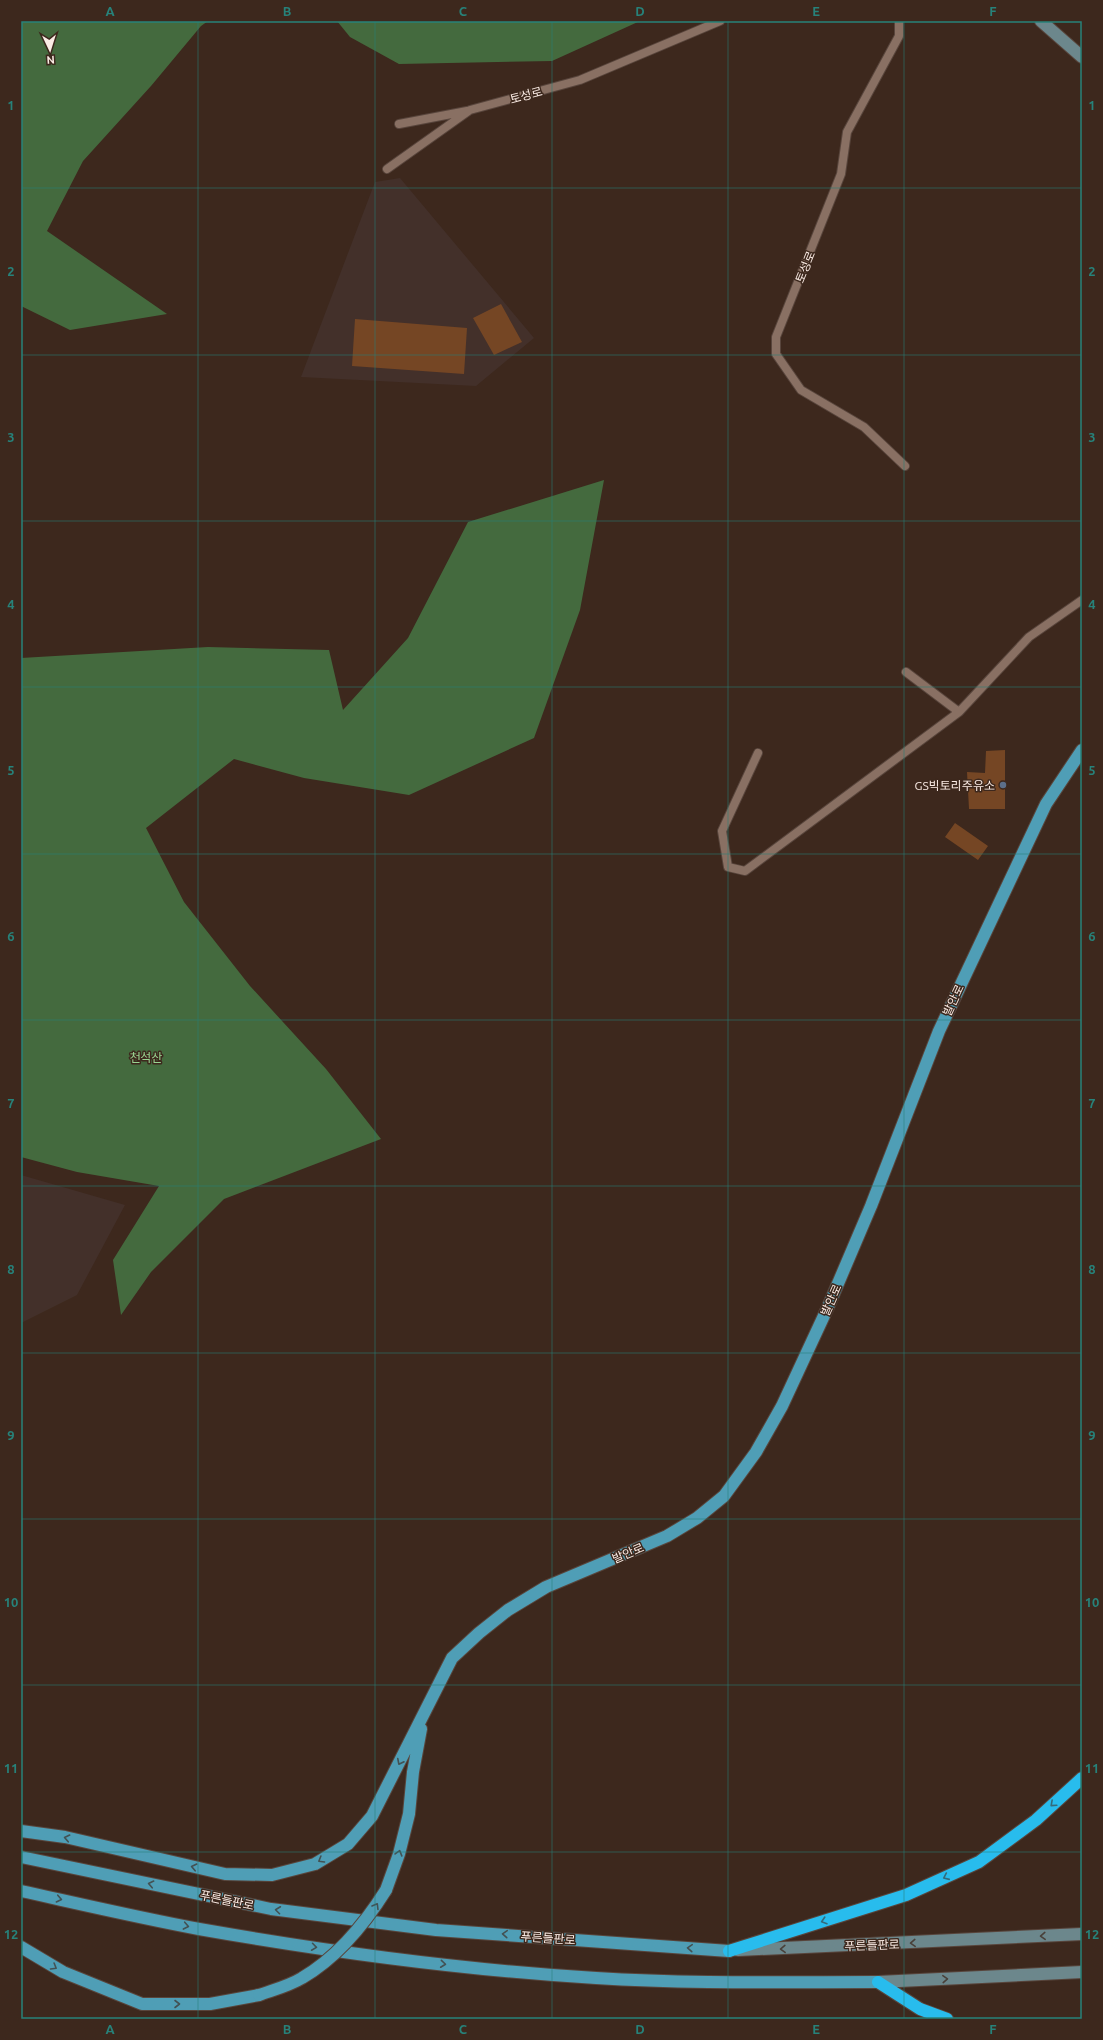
<svg xmlns="http://www.w3.org/2000/svg" width="1103" height="2040" viewBox="0 0 1103 2040" font-family="Ubuntu,'Noto Sans KR',sans-serif">
	<style>
		.industrial { fill: #43302a }
		.forest { fill: #446a3e }
		.building { fill: #754624 }
		.lines { fill: none; stroke-linecap: round; stroke-linejoin: round }
		.lane-casing { stroke: #58453c; stroke-width: 10 }
		.secondary-casing { stroke: #58453c; stroke-width: 14 }
		.primary-casing { stroke: #58453c; stroke-width: 14 }
		.highway-casing { stroke: #58453c; stroke-width: 14 }
		.lane { stroke: #897063; stroke-width: 8 }
		.secondary { stroke: #6c878c; stroke-width: 12 }
		.primary { stroke: #4f9eb6; stroke-width: 12 }
		.highway { stroke: #28bced; stroke-width: 12 }
		.primary-bridge-casing { stroke: #58453c; stroke-width: 14; stroke-linecap: butt }
		.primary-bridge { stroke: #4f9eb6; stroke-width: 12 }
		.oneway { stroke: #435153 }
		.oneway2 { stroke: #346b7b }
		.oneway3 { stroke: #494039 }
		.grid { fill: none; stroke: #27827a; stroke-width: 1; stroke-opacity: 0.55 }
		.service-dot { fill: #5c6f8a; stroke: #3d281d; stroke-width: 1.5 }
		.labels { text-anchor: middle; dominant-baseline: central; stroke-width: 3; stroke-linejoin: round; paint-order: stroke }
		.street-label { font-size: 12px; fill: #fbece5; stroke: #3d281d }
		.poi-label { font-size: 12px; fill: #fbece5; stroke: #3d281d; text-anchor: end }
		.park-label { font-size: 12px; fill: #99d491; stroke: #3d281d }
		.neatline { fill: none; stroke: #27827a; stroke-width: 1.5 }
		.grid-label { font-size: 13px; text-anchor: middle; font-weight: bold; fill: #27827a }
	</style>
	<rect width="100%" height="100%" fill="#3d281d"/>
	<path class="industrial" d="M400,178l134,160 -58,48 -175,-9 74,-195z
		M21,1175l104,30 -48,90 -56,28z"/>
	<path class="forest" d="M21,21h187l-7,5 -50,60 -68,75 -36,70 120,83 -97,16 -49,-24z
		M337,21h303l-88,40 -153,3 -49,-27z
		M604,480l-24,130 -46,128 -125,57 -105,-17 -70,-19 -88,69 38,74 66,84 76,83 55,70 -157,60 -73,73 -30,43 -8,-55 46,-74 -82,-14 -56,-15v-499l187,-11 121,3 14,60 65,-72 60,-116z"/>
	<path class="building" d="M501,304l21,38 -28,13 -21,-37z
		M355,319l112,9 -3,46 -112,-8z
		M1005,750v59h-36l-2,-37 18,1 1,-22z
		M955,823l33,23 -10,14 -33,-23z"/>
	<g class="lines">
		<g class="lane-casing">
			<path id="lane" d="M899,21v15l-52,96 -6,42 -65,163v17l25,36 63,37 41,39
				M399,124l68,-13
				M387,169l83,-59 110,-30 140,-59
				M906,672l53,40 70,-75 53,-37
				M758,753l-36,78 6,36 17,4 214,-159"/>
		</g>
		<g class="secondary-casing">
			<path id="secondary" d="M1041,21l41,36
				M738,1950l344,-16
				M878,1982l204,-10"/>
		</g>
		<g class="primary-casing">
			<path id="primary" d="M21,1831l44,6 160,37 47,1 43,-11 33,-20 24,-28 80,-158 27,-25 29,-23 38,-23 121,-51 30,-18 27,-22 32,-44 26,-46 46,-99 43,-101 68,-175 107,-227 36,-54
				M21,1857l250,52 165,21 293,21
				M386,1890l13,-36 10,-40 4,-42 8,-43
				M21,1891c59,13 119,27 178,38 131,23 264,41 397,49 93,6 188,4 282,4
				M21,1947l42,25 79,32h68l49,-9"/>
		</g>
		<g class="highway-casing">
			<path id="highway" d="M729,1951l177,-56 73,-33 57,-42 46,-42
				M878,1982l42,27 27,10"/>
		</g>
		<use href="#lane" class="lane"/>
		<use href="#secondary" class="secondary"/>
		<use href="#primary" class="primary"/>
		<use href="#highway" class="highway"/>
		<g class="primary-bridge-casing">
			<path id="primary-bridge" d="M259,1995c14,-5 30,-9 43,-17 36,-21 62,-53 84,-88"/>
		</g>
		<use href="#primary-bridge" class="primary-bridge"/>
	</g>
	<defs><path id="oneway-chevron" d="M-2-3.5L2.5 0L-2 3.5" fill="none" stroke-width="1.6" stroke-linecap="round" stroke-linejoin="round"/></defs>
	<g class="oneway">
		<use href="#oneway-chevron" transform="translate(400 1762) rotate(117)"/>
		<use href="#oneway-chevron" transform="translate(67 1838) rotate(-168)"/>
		<use href="#oneway-chevron" transform="translate(399 1853) rotate(-74)"/>
		<use href="#oneway-chevron" transform="translate(321 1860) rotate(149)"/>
		<use href="#oneway-chevron" transform="translate(194 1867) rotate(-167)"/>
		<use href="#oneway-chevron" transform="translate(151 1884) rotate(-168)"/>
		<use href="#oneway-chevron" transform="translate(59 1899) rotate(12)"/>
		<use href="#oneway-chevron" transform="translate(376 1906) rotate(-59)"/>
		<use href="#oneway-chevron" transform="translate(278 1910) rotate(-173)"/>
		<use href="#oneway-chevron" transform="translate(186 1926) rotate(11)"/>
		<use href="#oneway-chevron" transform="translate(505 1934) rotate(-176)"/>
		<use href="#oneway-chevron" transform="translate(314 1947) rotate(8)"/>
		<use href="#oneway-chevron" transform="translate(690 1948) rotate(-176)"/>
		<use href="#oneway-chevron" transform="translate(443 1964) rotate(6)"/>
		<use href="#oneway-chevron" transform="translate(54 1967) rotate(31)"/>
		<use href="#oneway-chevron" transform="translate(177 2004)"/>
	</g>
	<g class="oneway2">
		<use href="#oneway-chevron" transform="translate(1053 1804) rotate(138)"/>
		<use href="#oneway-chevron" transform="translate(946 1877) rotate(156)"/>
		<use href="#oneway-chevron" transform="translate(824 1921) rotate(162)"/>
	</g>
	<g class="oneway3">
		<use href="#oneway-chevron" transform="translate(1043 1936) rotate(177)"/>
		<use href="#oneway-chevron" transform="translate(913 1943) rotate(177)"/>
		<use href="#oneway-chevron" transform="translate(783 1949) rotate(178)"/>
		<use href="#oneway-chevron" transform="translate(945 1979) rotate(-3)"/>
	</g>
	<path class="grid" d="M198,21v1998M375,21v1998M552,21v1998M728,21v1998M904,21v1998M21,188h1061M21,355h1061M21,521h1061M21,687h1061M21,854h1061M21,1020h1061M21,1186h1061M21,1353h1061M21,1519h1061M21,1685h1061M21,1852h1061"/>
	<circle class="service-dot" cx="1003" cy="785" r="4"/>
	<g class="labels">
		<g class="street-label">
			<text transform="translate(526 95) rotate(-15)">토성로</text>
			<text transform="translate(805 267) rotate(-68)">토성로</text>
			<text transform="translate(953 1000) rotate(-65)">발안로</text>
			<text transform="translate(831 1300) rotate(-66)">발안로</text>
			<text transform="translate(628 1553) rotate(-23)">발안로</text>
			<text transform="translate(227 1900) rotate(12)">푸른들판로</text>
			<text transform="translate(548 1938) rotate(4)">푸른들판로</text>
			<text transform="translate(872 1945) rotate(-2)">푸른들판로</text>
		</g>
		<g class="poi-label">
			<text x="995" y="785">GS빅토리주유소</text>
		</g>
		<g class="park-label">
			<text x="146" y="1057">천석산</text>
		</g>
	</g>
	<rect width="1103" height="2040" fill="none" stroke="#3d281d" stroke-width="44"/>
	<g transform="translate(50 50) rotate(176)" stroke="#3d281d" stroke-width="3" paint-order="stroke">
	<path d="M0-3L7 15L0 10L-7 15Z" fill="#fbece5"/>
	<text y="-6" font-size="11" font-weight="bold" text-anchor="middle" fill="#fbece5">N</text>
	</g>
	<rect x="22" y="22" width="1059" height="1996" class="neatline"/>
	<g class="grid-label">
		<text x="110" y="16">A</text>
		<text x="287" y="16">B</text>
		<text x="463" y="16">C</text>
		<text x="640" y="16">D</text>
		<text x="816" y="16">E</text>
		<text x="993" y="16">F</text>
		<text x="11" y="110">1</text>
		<text x="1092" y="110">1</text>
		<text x="11" y="276">2</text>
		<text x="1092" y="276">2</text>
		<text x="11" y="442">3</text>
		<text x="1092" y="442">3</text>
		<text x="11" y="609">4</text>
		<text x="1092" y="609">4</text>
		<text x="11" y="775">5</text>
		<text x="1092" y="775">5</text>
		<text x="11" y="941">6</text>
		<text x="1092" y="941">6</text>
		<text x="11" y="1108">7</text>
		<text x="1092" y="1108">7</text>
		<text x="11" y="1274">8</text>
		<text x="1092" y="1274">8</text>
		<text x="11" y="1440">9</text>
		<text x="1092" y="1440">9</text>
		<text x="11" y="1607">10</text>
		<text x="1092" y="1607">10</text>
		<text x="11" y="1773">11</text>
		<text x="1092" y="1773">11</text>
		<text x="11" y="1939">12</text>
		<text x="1092" y="1939">12</text>
		<text x="110" y="2034">A</text>
		<text x="287" y="2034">B</text>
		<text x="463" y="2034">C</text>
		<text x="640" y="2034">D</text>
		<text x="816" y="2034">E</text>
		<text x="993" y="2034">F</text>
	</g>
</svg>
